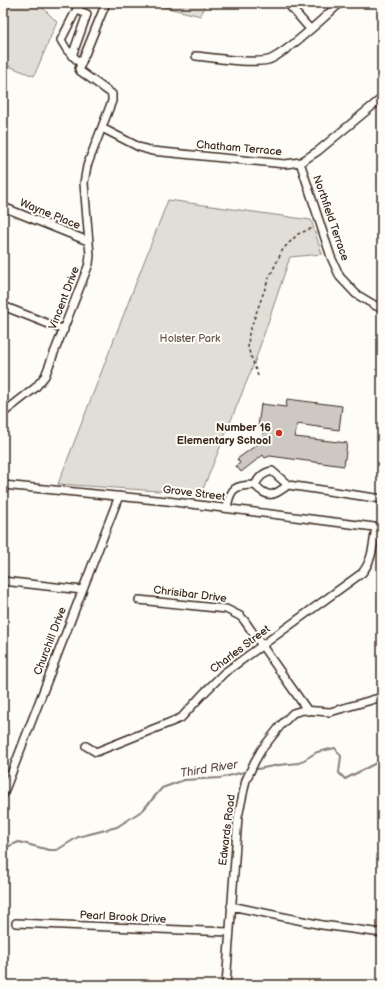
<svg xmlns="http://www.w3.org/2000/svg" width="385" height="988" viewBox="0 0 385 988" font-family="'Balsamiq Sans',sans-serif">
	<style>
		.green { fill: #e1ded7; stroke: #8e847a }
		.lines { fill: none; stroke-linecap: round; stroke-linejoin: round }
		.stream { stroke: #887d74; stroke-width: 2 }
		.building { fill: #cdc8c2; stroke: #3b2a1e }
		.minor-casing { stroke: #3b2a1e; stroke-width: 10 }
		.path { stroke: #3b2a1e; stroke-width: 1.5; stroke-dasharray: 3 3; stroke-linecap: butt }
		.minor { stroke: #fdfcf7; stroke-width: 7 }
		.poi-dot { fill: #c8321e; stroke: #fdfcf7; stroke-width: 1.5 }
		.labels { text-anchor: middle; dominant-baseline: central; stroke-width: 4; stroke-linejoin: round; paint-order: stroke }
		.street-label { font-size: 11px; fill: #3b2a1e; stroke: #fdfcf7 }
		.park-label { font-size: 11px; fill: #64574c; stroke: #fdfcf7 }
		.poi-label { font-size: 11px; font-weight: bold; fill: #3b2a1e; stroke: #fdfcf7; text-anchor: end }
		.water-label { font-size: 12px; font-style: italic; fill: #615349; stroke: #fdfcf7 }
	</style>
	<rect width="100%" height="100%" fill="#fdfcf7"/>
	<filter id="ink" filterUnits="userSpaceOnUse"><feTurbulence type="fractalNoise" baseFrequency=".025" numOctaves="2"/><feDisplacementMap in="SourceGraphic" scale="8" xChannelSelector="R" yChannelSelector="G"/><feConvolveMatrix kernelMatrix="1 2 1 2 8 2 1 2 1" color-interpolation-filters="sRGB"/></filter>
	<g filter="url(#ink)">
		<path class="green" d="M3,3h35l19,19 -23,54 -31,-12z
			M147,3h58l-4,13z
			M168,200l143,20 11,34 -32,3 -35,104 -54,133 -143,-10z"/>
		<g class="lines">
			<path class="stream" d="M252,770l27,-5 20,-2 18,-11 18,-4 6,8 -2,17 6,6 37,-19
				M3,850l6,-4 10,-4 30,8h8l21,-13 39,-10 26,-17 19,-22 22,-8 36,-2 28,-7"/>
		</g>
		<path class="building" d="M287,399l55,7 -3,24 -42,-6 -2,13 52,6 -3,23 -74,-10 -5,2 -2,-3 -22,17 -5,-6 4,-3 -3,-4 25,-18 1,-13 -5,-1 3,-23 25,3z"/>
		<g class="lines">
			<g class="minor-casing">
				<path id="minor" d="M80,3l-19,37 6,10 14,14
					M287,3l23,26
					M72,56l15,-42 -10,-4
					M196,56c19,2 55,8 72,4 15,-4 59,-45 72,-57
					M102,128l37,19 13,4 133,13 16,-2 17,-11 64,-53
					M300,162l31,95 9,20 16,17 20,12 6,1
					M3,207l85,34
					M3,306l61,24
					M3,413l32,-25 10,-12 44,-112 1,-9 -6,-72 3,-17 25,-65v-7l-32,-23 -1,-2 27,-66
					M3,485l164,16 215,27
					M255,485c4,-8 8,-12 17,-14l16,14
					M227,508c3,-20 8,-23 28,-23 13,14 19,11 33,0l94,14
					M3,581l79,9
					M139,600l87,9 14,7 4,4 64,91
					M86,746l10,6 85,-34 21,-23 22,-22 138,-100c11,-13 11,-29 14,-46
					M3,795l116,-299
					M231,906l91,19 60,8
					M16,923l213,9
					M226,985l12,-168 8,-37 9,-19 7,-12 19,-24 12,-12 10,-3 27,2 52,-15"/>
			</g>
			<path class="path" d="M258,376l-10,-28 1,-15 19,-53 15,-31 15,-15 15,-6"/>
			<use href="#minor" class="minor"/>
		</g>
	</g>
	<circle class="poi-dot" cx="279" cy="433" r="4"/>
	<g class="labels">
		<g class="street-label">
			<text transform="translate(239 148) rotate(5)">Chatham Terrace</text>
			<text transform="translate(50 214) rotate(22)">Wayne Place</text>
			<text transform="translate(331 218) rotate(71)">Northfield Terrace</text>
			<text transform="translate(64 298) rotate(-69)">Vincent Drive</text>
			<text transform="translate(194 493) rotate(7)">Grove Street</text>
			<text transform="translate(190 594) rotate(7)">Chrisibar Drive</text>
			<text transform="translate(50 641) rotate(-69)">Churchill Drive</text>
			<text transform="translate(240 649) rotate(-37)">Charles Street</text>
			<text transform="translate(227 830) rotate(-83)">Edwards Road</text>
			<text transform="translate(123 917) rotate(3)">Pearl Brook Drive</text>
		</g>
		<g class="park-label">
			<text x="190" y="338">Holster Park</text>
		</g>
		<g class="poi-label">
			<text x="271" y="427">Number 16<tspan x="271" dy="13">Elementary School</tspan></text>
		</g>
		<g class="water-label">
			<text transform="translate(209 769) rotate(-9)">Third River</text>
		</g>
	</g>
	<rect width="385" height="988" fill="none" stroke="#fdfcf7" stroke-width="16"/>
	<rect x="8" y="8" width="369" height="972" fill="none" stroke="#3b2a1e" stroke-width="1.5" filter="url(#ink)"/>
</svg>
